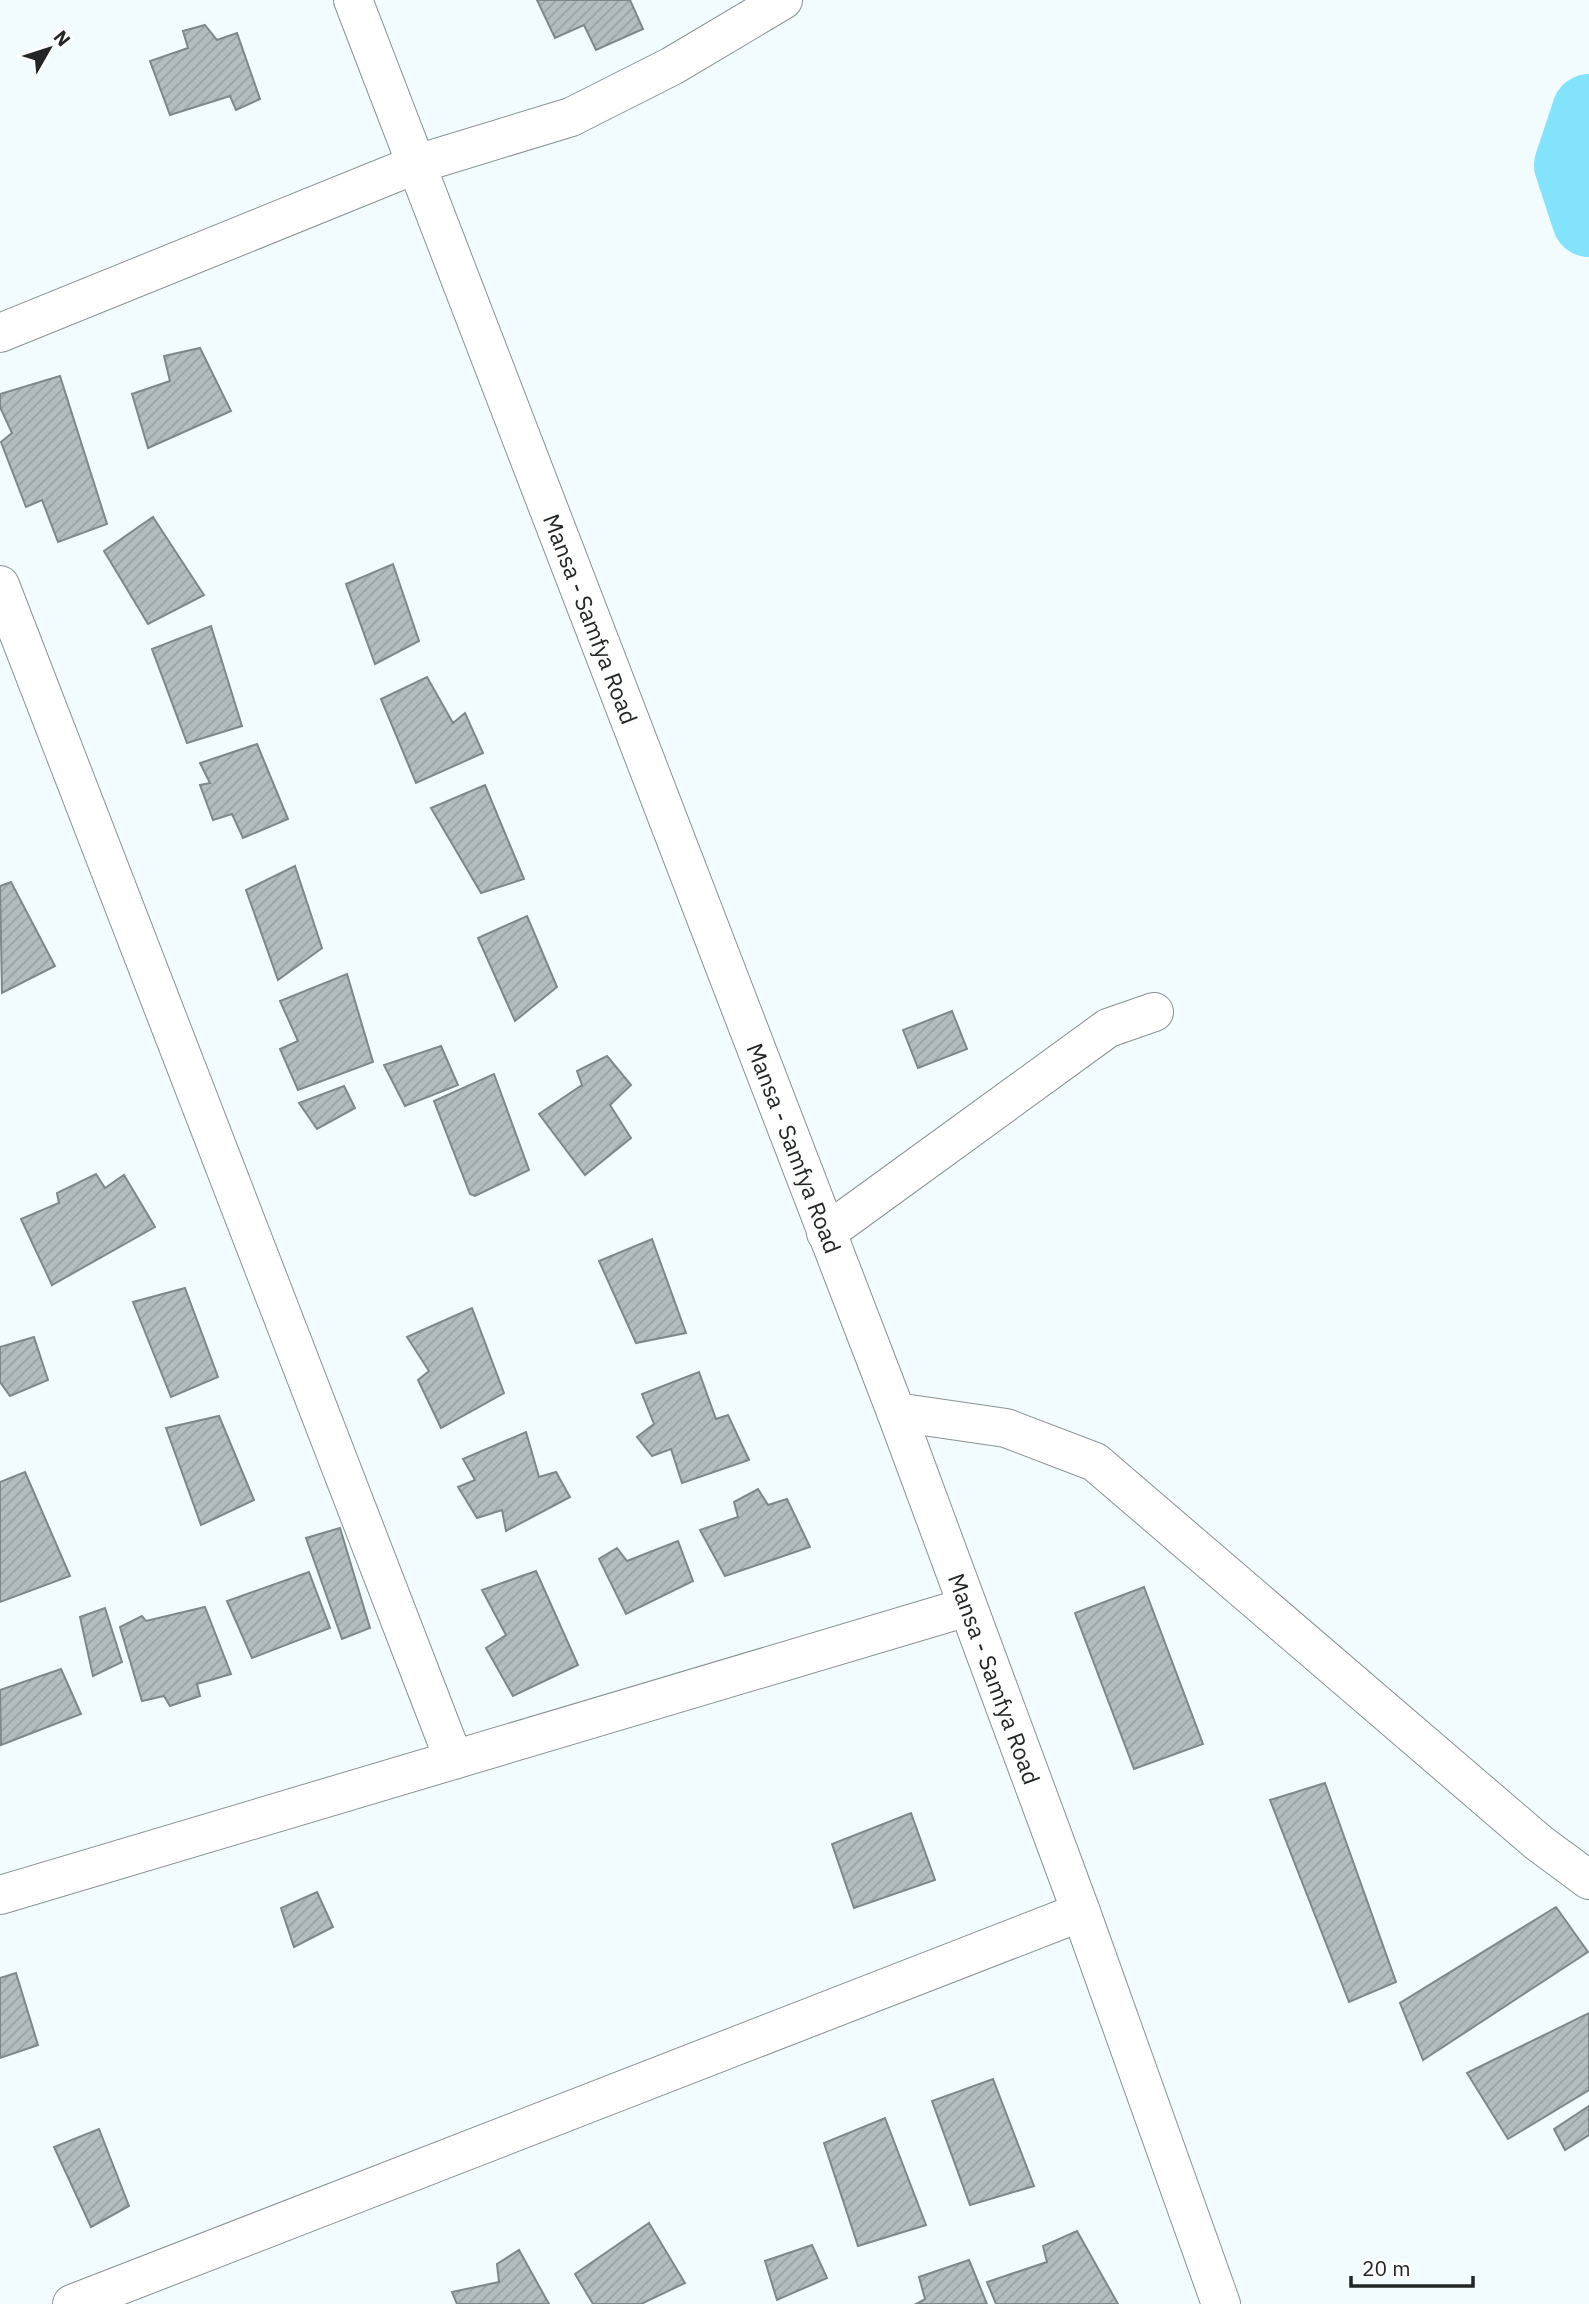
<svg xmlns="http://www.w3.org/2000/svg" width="1589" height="2304" viewBox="0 0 1589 2304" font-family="'IBM Plex Sans',sans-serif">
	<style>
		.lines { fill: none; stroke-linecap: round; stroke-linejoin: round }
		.river { stroke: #83e2fc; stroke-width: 74 }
		.building { fill: url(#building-hatch); stroke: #7e8789; stroke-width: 2 }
		.street-casing { stroke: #899294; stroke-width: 40 }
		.primary-casing { stroke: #899294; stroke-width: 40 }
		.street { stroke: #fff; stroke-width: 38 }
		.primary { stroke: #fff; stroke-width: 38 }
		.labels { text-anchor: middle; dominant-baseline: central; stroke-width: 5; stroke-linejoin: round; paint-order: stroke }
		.street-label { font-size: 23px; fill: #222627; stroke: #fff }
	</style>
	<defs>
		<pattern id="building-hatch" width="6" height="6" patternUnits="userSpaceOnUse" patternTransform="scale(1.75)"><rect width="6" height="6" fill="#b3bcbe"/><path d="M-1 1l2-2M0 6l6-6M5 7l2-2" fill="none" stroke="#9aa1a3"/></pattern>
	</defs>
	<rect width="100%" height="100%" fill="#f2fbfd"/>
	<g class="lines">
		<path class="river" d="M1589,111l-18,54 18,55"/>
	</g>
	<path class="building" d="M537,0h93l13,29 -47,21 -12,-25 -29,13z
		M205,25l12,15 20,-7 23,66 -24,11 -6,-14 -60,19 -20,-54 38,-13 -5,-17z
		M200,348l31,63 -83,37 -16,-54 38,-13 -6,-25z
		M60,376l47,148 -49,18 -16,-42 -16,7 -25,-65 11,-9 -12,-26v-13z
		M153,517l51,78 -56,29 -44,-73z
		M393,564l26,77 -44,23 -29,-80z
		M211,626l31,100 -55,17 -35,-94z
		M427,677l26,46 12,-10 18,40 -67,30 -35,-84z
		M257,744l31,75 -45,19 -11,-24 -19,6 -13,-35 10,-2 -10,-20z
		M485,785l39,94 -43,14 -50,-85z
		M295,866l27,82 -44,32 -32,-90z
		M11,882l44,84 -53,27 -2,-107z
		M527,916l30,71 -42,34 -37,-83z
		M347,974l26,88 -75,28 -18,-41 18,-8 -18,-40z
		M952,1011l15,38 -49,19 -15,-38z
		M441,1046l17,39 -53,21 -21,-41z
		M607,1056l24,29 -21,20 21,33 -46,37 -46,-61 43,-29 -5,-14z
		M494,1074l35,96 -54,26 -5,-2 -36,-93z
		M344,1086l11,22 -38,21 -18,-26z
		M96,1174l9,14 19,-13 31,52 -103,58 -31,-66 38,-16 -2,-10z
		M652,1239l34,94 -50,10 -37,-82z
		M185,1288l33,89 -47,20 -38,-95z
		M472,1308l32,85 -63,35 -23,-48 11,-9 -22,-34z
		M34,1337l14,43 -38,16 -10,-14v-35z
		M699,1372l17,47 12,-4 21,45 -67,23 -11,-34 -19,7 -15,-19 17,-13 -12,-30z
		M219,1416l35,84 -53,25 -35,-97z
		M526,1432l13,45 17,-5 14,25 -64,34 -4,-21 -25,8 -19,-31 17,-7 -12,-21z
		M25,1472l45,104 -70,26v-120z
		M758,1489l10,16 19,-6 23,48 -85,29 -25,-46 38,-13 -4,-15z
		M340,1528l30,100 -28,11 -36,-101z
		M678,1541l15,40 -67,33 -27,-55 18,-11 10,13z
		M536,1571l42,94 -65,31 -27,-48 20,-13 -24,-45z
		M309,1572l21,56 -78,30 -25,-57z
		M1144,1587l59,157 -69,25 -59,-156z
		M205,1607l26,67 -34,10 3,12 -30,10 -6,-10 -22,5 -22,-74 22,-11 4,5z
		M105,1608l17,54 -29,14 -13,-59z
		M61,1669l20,45 -80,31 -1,-55z
		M1325,1783l71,199 -47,20 -79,-202z
		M911,1813l24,67 -81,28 -22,-64z
		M317,1892l16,35 -39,20 -13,-39z
		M1556,1907l32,45 -165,108 -23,-57z
		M16,1973l22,72 -38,13v-80z
		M1589,2013v77l-81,49 -41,-66z
		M993,2079l41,107 -64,19 -38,-104z
		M1589,2106v29l-24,15 -11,-21z
		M885,2118l41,107 -68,21 -34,-103z
		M99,2129l30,77 -38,21 -37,-80z
		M649,2223l36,60 -44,21h-48l-18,-30z
		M1077,2231l41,73h-122l-9,-22 60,-20 -4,-16z
		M812,2245l15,33 -50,22 -12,-39z
		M519,2250l30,54h-92l-5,-12 47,-10 -2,-18z
		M969,2260l18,44h-71l9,-5 -6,-22z"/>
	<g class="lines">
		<g class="street-casing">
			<path id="street" d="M0,333l417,-169 154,-47 101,-51 111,-66
				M0,585l454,1175
				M826,1233l282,-205 46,-16
				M896,1412l110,16 89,34 444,381 50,37
				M0,1895l967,-288
				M72,2304l1009,-392"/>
		</g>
		<g class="primary-casing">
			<g id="primary">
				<path id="s1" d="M353,0l543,1412 185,500 140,392"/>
			</g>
		</g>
		<use href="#street" class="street"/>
		<use href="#primary" class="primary"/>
	</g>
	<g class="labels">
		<g class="street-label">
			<text stroke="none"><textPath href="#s1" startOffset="663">Mansa - Samfya Road</textPath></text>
			<text stroke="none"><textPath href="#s1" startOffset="1230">Mansa - Samfya Road</textPath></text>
			<text stroke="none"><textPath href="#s1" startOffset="1797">Mansa - Samfya Road</textPath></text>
		</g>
	</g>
	<g transform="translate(49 49) rotate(51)" stroke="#ffffff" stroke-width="5" paint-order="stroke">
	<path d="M0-5L12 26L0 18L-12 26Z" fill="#222627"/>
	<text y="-10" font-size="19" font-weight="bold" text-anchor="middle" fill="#222627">N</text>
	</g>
	<path d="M1351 2276v10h122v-10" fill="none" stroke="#222627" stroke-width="3.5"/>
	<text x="1362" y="2276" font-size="21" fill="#222627" stroke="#ffffff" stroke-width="5" paint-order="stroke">20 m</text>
</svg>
